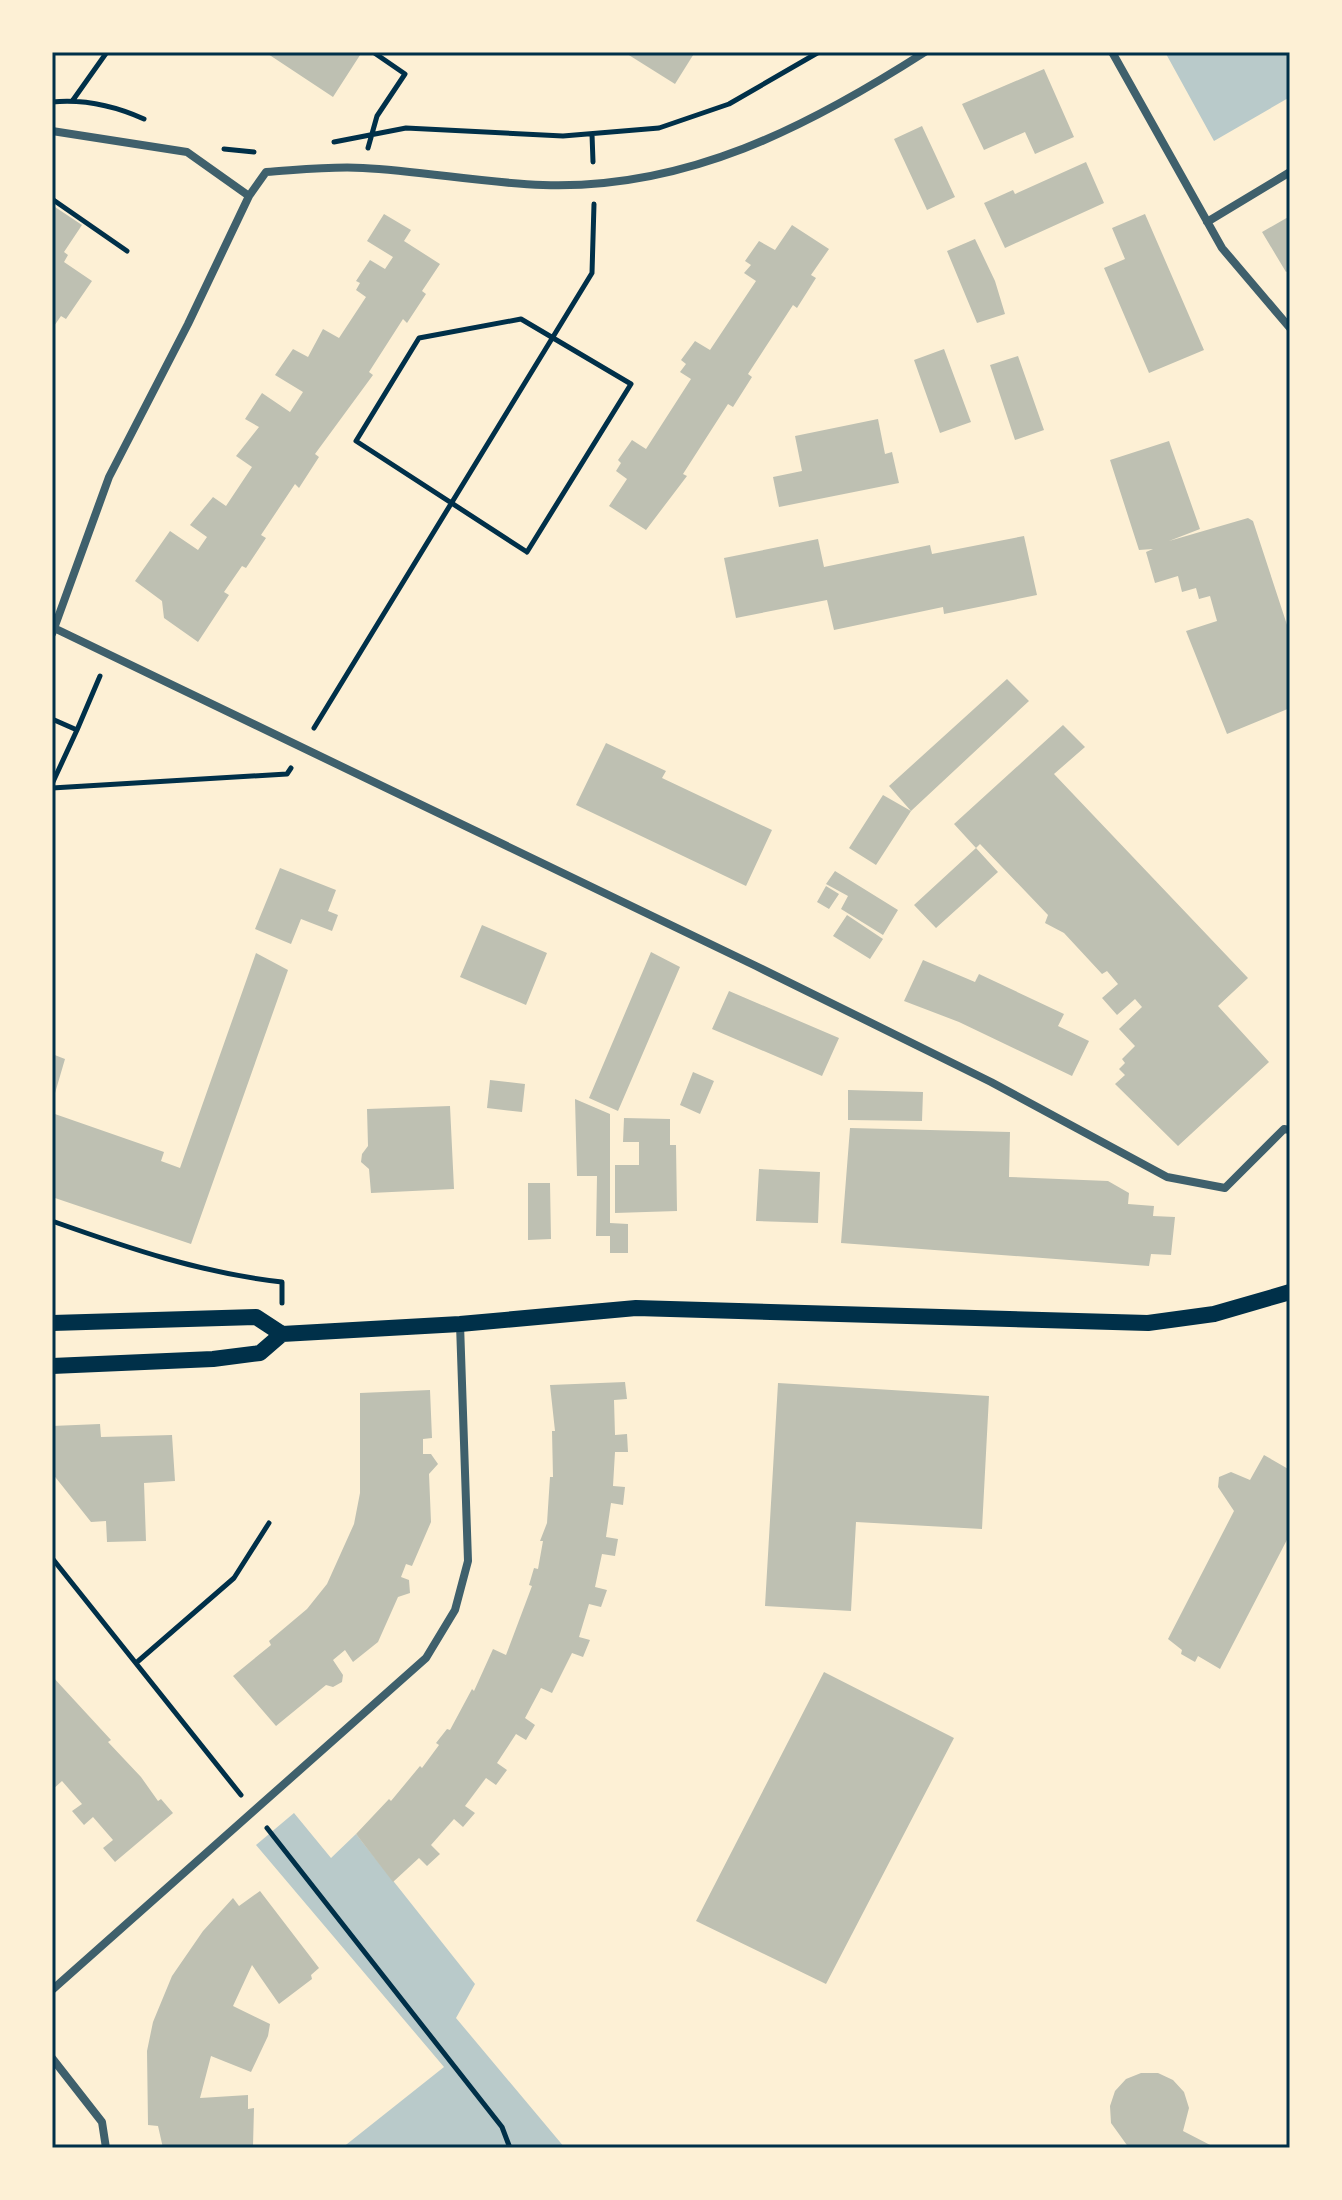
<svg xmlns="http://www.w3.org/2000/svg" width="1342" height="2200" viewBox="0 0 1342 2200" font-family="Inter,sans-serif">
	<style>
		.green { fill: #b9caca }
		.building { fill: #bec0b2 }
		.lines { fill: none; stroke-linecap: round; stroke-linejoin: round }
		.path { stroke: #003049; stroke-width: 5 }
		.minor { stroke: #3f606c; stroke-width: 8 }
		.secondary { stroke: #003049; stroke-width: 16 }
		.neatline { fill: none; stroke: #003049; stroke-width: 3 }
	</style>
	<rect width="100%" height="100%" fill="#fdf0d5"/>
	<path class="green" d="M1165,52h125v45l-76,44z
		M294,1813l37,45 25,-24 119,150 -19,34 109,130h-223l102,-81 -188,-222z"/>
	<path class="building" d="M265,52h97l-29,45z
		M624,52h71l-20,32z
		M1044,69l30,68 -39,17 -10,-22 -41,18 -22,-46z
		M922,126l33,71 -28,13 -33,-71z
		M1086,162l18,41 -99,45 -21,-45 29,-13 2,4z
		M52,205l30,20 -18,27 4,3 -4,7 28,19 -26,38 -5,-3 -9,13z
		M384,214l27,16 -7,11 36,23 -18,27 4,3 -19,29 -4,-4 -34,53 4,3 -58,79 4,3 -20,31 -4,-4 -34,51 5,3 -20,30 -4,-2 -18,26 5,3 -31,47 -34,-24 -2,-17 -27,-20 35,-50 28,19 9,-13 -17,-12 23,-28 13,9 26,-39 -16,-11 23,-29 -14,-8 17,-26 28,19 13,-20 -28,-17 18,-26 15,8 15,-28 16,9 27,-41 -10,-7 4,-7 -4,-2 14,-21 15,9 8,-12 -26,-16z
		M1145,214l59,136 -55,23 -45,-105 21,-9 -13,-31z
		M1290,216v54l-4,2 -24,-40z
		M792,225l37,24 -18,26 5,3 -19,30 -4,-3 -45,69 4,3 -19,30 -5,-3 -45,70 4,2 -41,54 -37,-24 18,-27 -11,-8 5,-8 -3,-3 14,-20 14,9 45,-70 -11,-7 6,-8 -5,-4 14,-19 15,9 46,-69 -12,-8 7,-8 -6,-4 14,-20 16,9z
		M975,239l20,42 10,33 -28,9 -30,-72z
		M944,349l27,73 -31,11 -26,-73z
		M1018,356l26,74 -29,10 -25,-75z
		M878,419l7,35 7,-2 7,31 -120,24 -6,-30 29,-6 -7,-35z
		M1169,441l31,88 -31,12 79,-23 5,3 37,113v74l-63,26 -41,-103 31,-10 -7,-25 -11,3 -3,-11 -14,4 -4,-16 -23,7 -9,-31 7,-3 -14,1 -29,-90z
		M1024,536l13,59 -93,19 -1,-7 -109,23 -7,-30 -91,18 -12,-60 94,-19 6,28 106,-22 2,9z
		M1007,679l22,22 -118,110 -35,54 -27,-17 34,-53 28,16 -22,-25z
		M1063,725l22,22 -31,27 194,204 -30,28 51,56 -91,84 -63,-62 10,-9 -6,-6 6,-6 -3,-4 13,-13 -16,-17 23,-22 -7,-8 -18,16 -15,-17 16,-14 -11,-13 -5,3 -38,-41 -19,-10 3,-8 -68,-71 -4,4 -22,-24z
		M606,743l60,28 -4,7 110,52 -26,56 -170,-81z
		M976,848l22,24 -62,56 -22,-23z
		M280,868l56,22 -8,21 10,4 -6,16 -31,-12 -10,25 -36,-15z
		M835,871l63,39 -15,25 -42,-26 7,-13 -22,-12z
		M826,886l13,8 -10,15 -12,-7z
		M847,915l36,24 -13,20 -37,-23z
		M482,925l65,28 -21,52 -66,-28z
		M651,952l29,15 -62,144 -29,-13z
		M256,953l32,17 -97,274 -139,-47v-84l112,39 -3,9 19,7z
		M923,960l52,22 4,-8 85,40 -6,12 31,15 -17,35 -113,-54 -55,-21z
		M729,991l110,47 -17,38 -110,-47z
		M52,1054l13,5 -12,41h-1z
		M693,1072l21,9 -14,33 -20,-9z
		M490,1080l35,4 -3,28 -35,-4z
		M848,1090l75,2 -1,29 -74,-1z
		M575,1099l35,15v109l18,1v29h-18v-17h-14l1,-60h-20z
		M450,1106l4,83 -83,4 -2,-24 -8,-7 1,-8 6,-8 -1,-37z
		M624,1118l46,1v26h6l1,66 -62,2v-48h24v-23h-16z
		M850,1128l160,4 -1,45 99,4 21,12 -1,11 26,2 -1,10 22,1 -4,38 -20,-1 -2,12 -308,-23z
		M759,1169l61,3 -2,51 -62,-2z
		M528,1183h22l1,56 -23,1z
		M625,1382l2,17 -13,1 1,35 12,-1 1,18h-13l-2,34 12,1 -2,18 -12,-2 -5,34 12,2 -3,17 -13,-2 -7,33 12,3 -6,17 -12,-3 -10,33 11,3 -7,17 -11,-4 -20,40 -11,-5 -16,30 10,7 -9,15 -10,-6 -19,29 10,7 -11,15 -10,-7 -21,28 10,7 -12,14 -9,-8 -23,26 9,9 -13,12 -8,-8 -26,24 -37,-48 33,-35 2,2 29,-35 2,2 17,-23 -3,-2 11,-14 3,1 22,-41 2,2 19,-42 13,6 26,-69 -3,-1 5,-17 4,1 5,-28h-3l7,-18 3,-46h3l-1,-46h3l-5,-46z
		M778,1383l211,13 -7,133 -126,-7 -5,89 -86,-5z
		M430,1390l2,48 -9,1v15h8l7,10 -9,10 2,48 -19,44 -6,-2 -5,13 8,3 1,13 -12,4 -20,45 -25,20 -8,-12 -12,10 10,15 -1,7 -9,5 -7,-2 -50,41 -43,-50 38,-31 -2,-4 38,-32 20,-25 27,-60 6,-31v-100z
		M100,1424l1,13 71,-2 3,46 -31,2 2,58 -39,1 -1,-21 -15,1 -39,-49v-47z
		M1264,1455l26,15v64l-70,135 -22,-13 -3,6 -14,-8 1,-4 -14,-11 66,-128 -16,-24 1,-10 12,-5 19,8z
		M824,1672l130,66 -128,246 -130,-63z
		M52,1676l59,64 -3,2 33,35 17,24 3,-2 12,14 -58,49 -12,-14 10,-8 -20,-23 -9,8 -12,-14 10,-7 -20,-23 -10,9z
		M260,1891l59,77 -8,7 1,4 -33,25 -27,-39 -19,41 37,18 -2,12 -17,36 -40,-16 -11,42 48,-3v14l6,-1 -1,38 -90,2 -5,-22 -10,-1 -1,-74 6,-29 19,-46 31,-45 30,-33 6,8z
		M1141,2073h17l15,7 11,12 5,16 -6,23 33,17h-87l-18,-25 -1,-17 5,-15 11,-12z"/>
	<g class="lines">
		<path class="path" d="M73,100l34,-48
			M52,102c31,-3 63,4 92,17
			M592,134l1,28
			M334,142l72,-14 157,8 96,-8 70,-24 90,-52
			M368,148l9,-32 28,-42 -32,-22
			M224,149l30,3
			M52,199l75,52
			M521,319l110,65 -104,168 -171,-111 63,-103z
			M52,719l25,11 23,-54
			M314,728l278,-455 2,-69
			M52,784l25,-54
			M52,788l235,-14 4,-6
			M52,1221c76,27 149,52 230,61v21
			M52,1558l189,237
			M136,1663l98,-85 35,-55
			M267,1828l235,299 8,21"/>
		<path class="minor" d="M1112,52l110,196 68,80
			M52,131l135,21 62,44
			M1207,222l83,-50
			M54,628l702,338 235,116 176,95 58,11 59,-59 6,1
			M52,634l57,-157 79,-153 61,-128 17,-24c32,-2 65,-6 97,-4 60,3 120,15 180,17 143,5 265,-58 382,-133
			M52,1990l374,-332 29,-48 13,-49 -8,-237
			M52,2058l50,64 4,26"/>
		<path class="secondary" d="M52,1323l204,-6 26,17
			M282,1334l178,-10 176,-16 512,15 66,-9 76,-22
			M52,1366l161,-7 47,-6 22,-19"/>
	</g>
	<rect width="1342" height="2200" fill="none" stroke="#fdf0d5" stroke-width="108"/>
	<rect x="54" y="54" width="1234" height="2092" class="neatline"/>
</svg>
